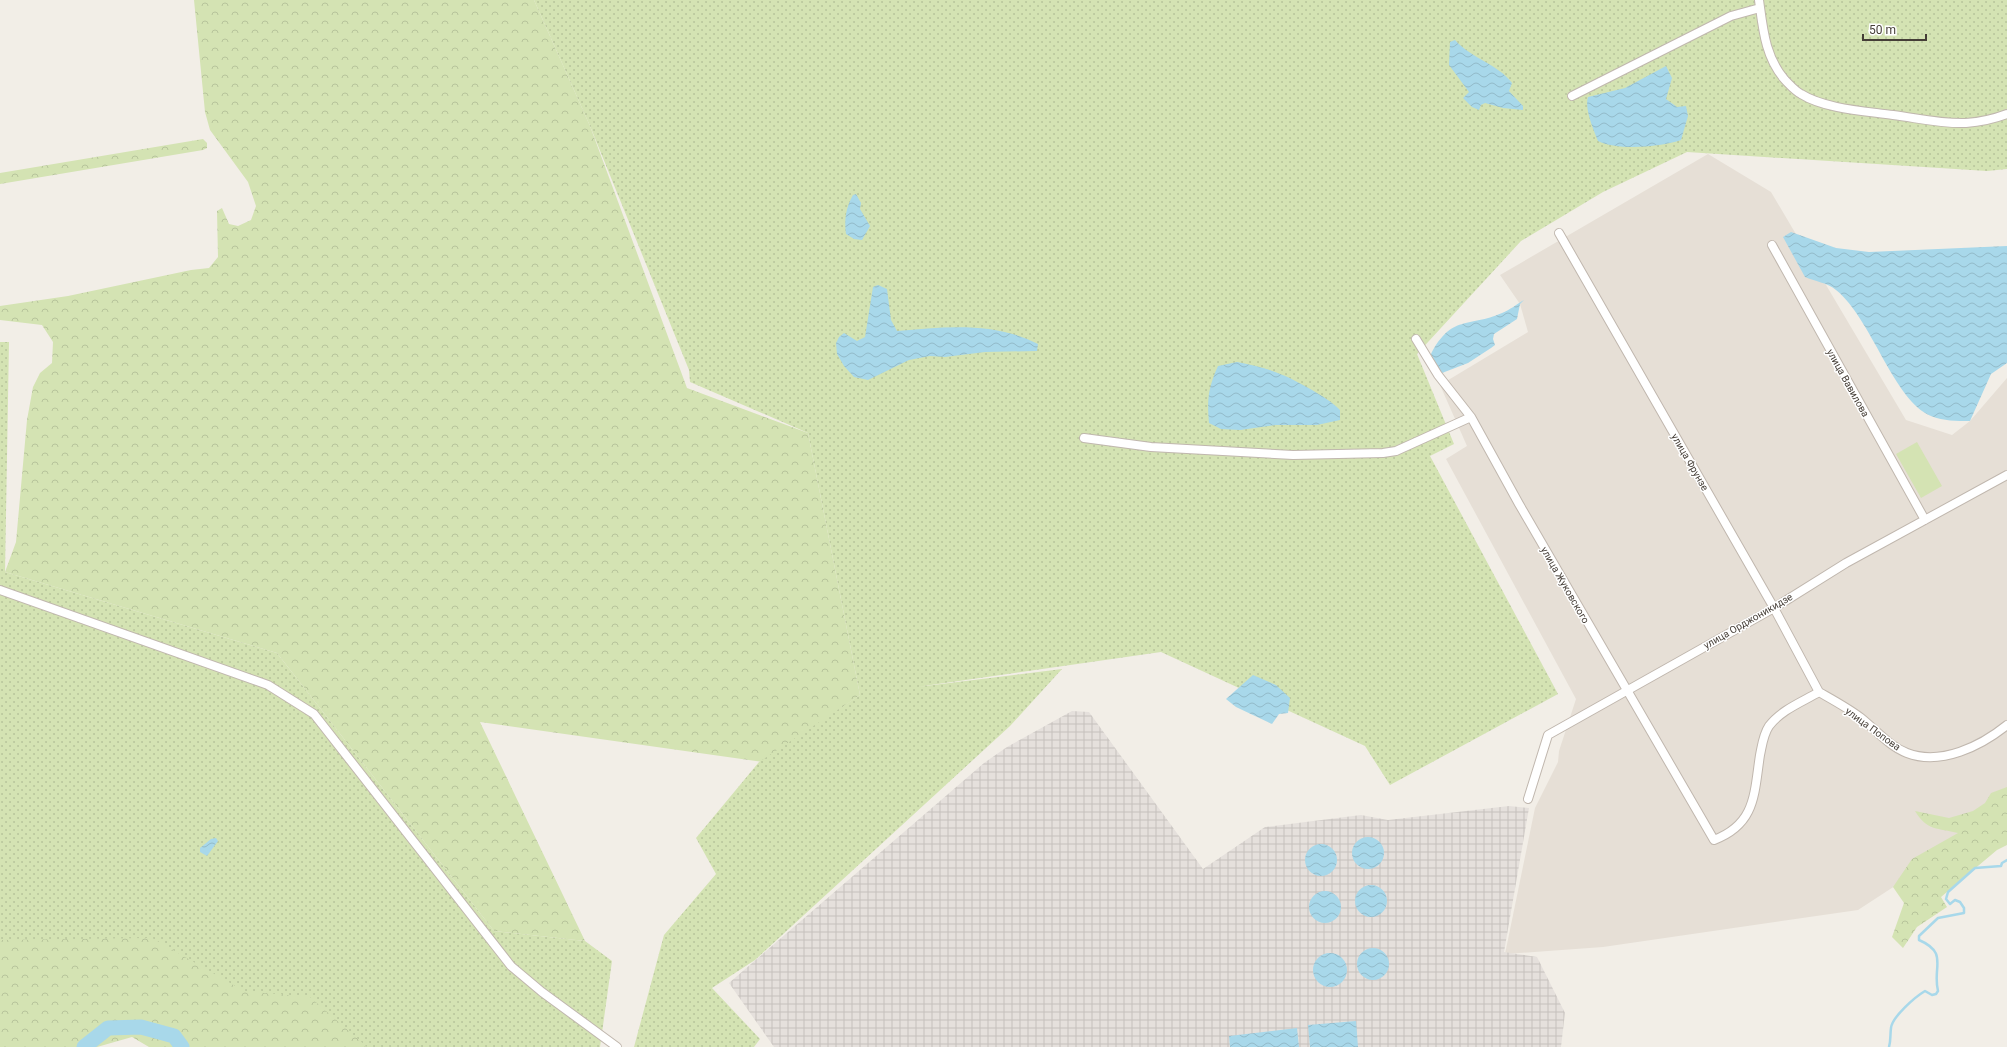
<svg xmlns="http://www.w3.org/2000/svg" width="2007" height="1047" viewBox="0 0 2007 1047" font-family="Roboto,sans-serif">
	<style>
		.residential { fill: #e6dfd6 }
		.industrial { fill: url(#industrial-grid) }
		.green { fill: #d4e3b3 }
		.forest { fill: url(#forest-crowns) }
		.garden { fill: url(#garden-dots) }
		.water { fill: url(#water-waves) }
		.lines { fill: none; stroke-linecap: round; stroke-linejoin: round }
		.stream { stroke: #a8d8ea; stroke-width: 2.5 }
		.river { stroke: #a8d8ea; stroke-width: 15 }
		.street-casing { stroke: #c0b7ae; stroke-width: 10 }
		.street { stroke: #fff; stroke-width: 8 }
		.labels { text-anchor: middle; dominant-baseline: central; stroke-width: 3; stroke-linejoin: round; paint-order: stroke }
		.street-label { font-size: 10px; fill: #453e37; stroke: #fff }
	</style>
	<defs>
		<pattern id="industrial-grid" width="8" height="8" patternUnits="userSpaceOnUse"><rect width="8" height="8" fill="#e5e0dc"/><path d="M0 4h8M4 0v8" fill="none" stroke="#c6c1bd"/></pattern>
		<pattern id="forest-crowns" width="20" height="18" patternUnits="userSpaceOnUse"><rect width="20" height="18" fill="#d4e3b3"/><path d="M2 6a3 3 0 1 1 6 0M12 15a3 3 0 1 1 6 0" fill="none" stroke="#b7c49b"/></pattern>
		<pattern id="garden-dots" width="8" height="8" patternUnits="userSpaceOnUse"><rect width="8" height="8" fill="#d4e3b3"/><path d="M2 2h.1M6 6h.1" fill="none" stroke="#b7c49b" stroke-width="1.8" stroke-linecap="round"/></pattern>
		<pattern id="water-waves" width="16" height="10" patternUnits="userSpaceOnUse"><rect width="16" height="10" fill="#a8d8ea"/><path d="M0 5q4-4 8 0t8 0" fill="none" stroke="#92bac9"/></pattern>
	</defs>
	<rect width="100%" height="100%" fill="#f2eee7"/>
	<path class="residential" d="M1708,154l63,38 135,228 46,15 18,-14 37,-43v435l-149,97 -255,37 -98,7 30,-146 23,-46 1,-11 17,-52 -130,-240 21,-13 -27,-61 88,-53 -8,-28 -20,-29z"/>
	<path class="industrial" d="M1072,711l17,1 114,157 62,-42 96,-12 27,5 121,-14 20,2 -25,144 33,5 28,56 -4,34h-787l-45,-64 255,-220 23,-16z"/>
	<path class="green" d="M1917,442l25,44 -21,12 -25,-44z"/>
	<path class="forest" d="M194,0h340l56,126 97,262 121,45 52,262 -97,67 -283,-40 105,219 -91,-10 -217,-278 -272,-81 11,-30 11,-122 6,-33 7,-14 12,-10 1,-21 -11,-17 -42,-5v-14l68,-10 123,-26 18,-2 9,-11 -1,-46 5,-3 7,16 9,2 13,-6 5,-14 -8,-24 -38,-52 -5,-18z
		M203,139l4,4v5l-4,2 -203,34v-11z
		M2007,787v58l-10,5 -56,47 6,10 -30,20 -14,21 -11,-11 12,-34 -11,-16 19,-28 46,-26c-20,-5 -31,-2 -43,-22l34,7 24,-7 12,-8 6,-10z
		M120,906l160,60 125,81h-256l-17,-10 -35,10h-97v-131z"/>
	<path class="garden" d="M534,0h1473v169l-20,2 -300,-19 -84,40 -82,49 -104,113 37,90 -24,12 128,238 -168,91 -25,-39 -204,-94 -244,35 145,-18 -52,57 -255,234 -43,28 48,51 -6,8h-120l30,-112 52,-61 -20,-36 63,-76 101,-67 -52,-262 -118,-51 -1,-12 -99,-244z
		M0,342h9l-4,230 272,81 217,278 91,10 27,20 -12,86h-233l-57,-50 -66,-6 -92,-53 -152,2z"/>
	<path class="water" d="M1455,40c17,19 43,24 57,43l-3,8 14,15v4l-20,-2 -18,-5 -4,2 -2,5 -7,-3 -9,-9 6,-6 -20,-27 1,-23z
		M1666,66l6,12 -6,21 11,8 9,-1 2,10 -7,24c-20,7 -64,11 -83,1 -4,-10 -14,-33 -10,-44l37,-9z
		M856,194l5,9 -1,6 10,17 -8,14 -8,-1 -8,-5c-2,-14 0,-27 7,-39z
		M1791,232l45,16 33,4 138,-6v117l-16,11 -21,47c-14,0 -26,0 -39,-5 -38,-16 -59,-97 -95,-126 -8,-7 -22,-9 -31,-13l-22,-40z
		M878,285l9,4 4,31 6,11c47,-4 97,-10 141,13l-1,7 -52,1 -40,5 -15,-1 -21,4 -41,20 -14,-3 -10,-11 -7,-12 -1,-11 3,-6 5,-4 13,8 8,-4 8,-50z
		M1524,300l-4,4 -3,15 -23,15 -1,5 2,6 -4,3 -23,15 -26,10 -5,-4 -6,-15c21,-40 37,-26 71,-41 8,-3 15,-9 22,-13z
		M1237,362c31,6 48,12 75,28 10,6 19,11 28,20v10l-23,5h-41l-36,5 -19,-1 -12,-6c-2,-23 -1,-35 9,-57z
		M1253,675l23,10 14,13 -2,15 -9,1 -7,10 -36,-17 -10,-8z
		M1352 853a16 16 0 1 1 32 0a16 16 0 1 1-32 0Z
		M216,838l2,3 -11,15 -7,-4v-4l11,-9z
		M1305 860a16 16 0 1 1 32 0a16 16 0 1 1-32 0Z
		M1355 901a16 16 0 1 1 32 0a16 16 0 1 1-32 0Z
		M1309 907a16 16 0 1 1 32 0a16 16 0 1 1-32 0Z
		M1357 964a16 16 0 1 1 32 0a16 16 0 1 1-32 0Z
		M1313 970a17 17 0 1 1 34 0a17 17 0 1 1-34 0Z
		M1356,1021l2,26h-48l-2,-22z
		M1297,1028l2,19h-69l-1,-11z"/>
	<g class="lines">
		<path class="stream" d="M1889,1047c2,-7 1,-12 2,-19 1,-11 24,-31 34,-37l7,4 4,-1 2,-3c-6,-24 11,-38 -19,-51v-4l19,-18 26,-5v-5l-4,-6 -5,-2 -5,4 -4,-5 2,-7 27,-24 26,-2 1,-3 5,-3"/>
		<path class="river" d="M84,1047l24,-19 33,-1 33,9 8,11"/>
		<g class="street-casing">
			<path id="street" d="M1759,0c4,29 6,57 26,80 4,4 10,11 16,14 24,15 64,17 92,21 24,3 48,9 73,8 14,-1 28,-4 41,-9
				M1572,96l159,-80 29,-8
				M1559,233l215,375 45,84
				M1772,245l153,275
				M1416,339l22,36 33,42 48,87 195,336c42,-16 40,-46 46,-85 2,-9 3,-20 9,-29 12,-16 33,-24 50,-34 14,8 29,16 42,26 15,12 28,28 46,35 34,13 74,-7 100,-28
				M1084,438l67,9 142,8 90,-2 13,-2 75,-34
				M0,590l268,95 46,29 197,252 31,26 75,55
				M1528,799l20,-64 226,-127 72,-45 161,-88"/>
		</g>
		<use href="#street" class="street"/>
	</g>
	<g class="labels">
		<g class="street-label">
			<text transform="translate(1848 383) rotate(61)">улица Вавилова</text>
			<text transform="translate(1690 462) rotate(60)">улица Фрунзе</text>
			<text transform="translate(1565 585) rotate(60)">улица Жуковского</text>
			<text transform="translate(1748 621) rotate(-30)">улица Орджоникидзе</text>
			<text transform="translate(1873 729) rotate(36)">улица Попова</text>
		</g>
	</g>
	<path d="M1863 34v6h63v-6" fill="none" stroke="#453e37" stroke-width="2"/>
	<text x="1869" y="34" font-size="12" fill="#453e37" stroke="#ffffff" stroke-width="3" paint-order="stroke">50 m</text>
</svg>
